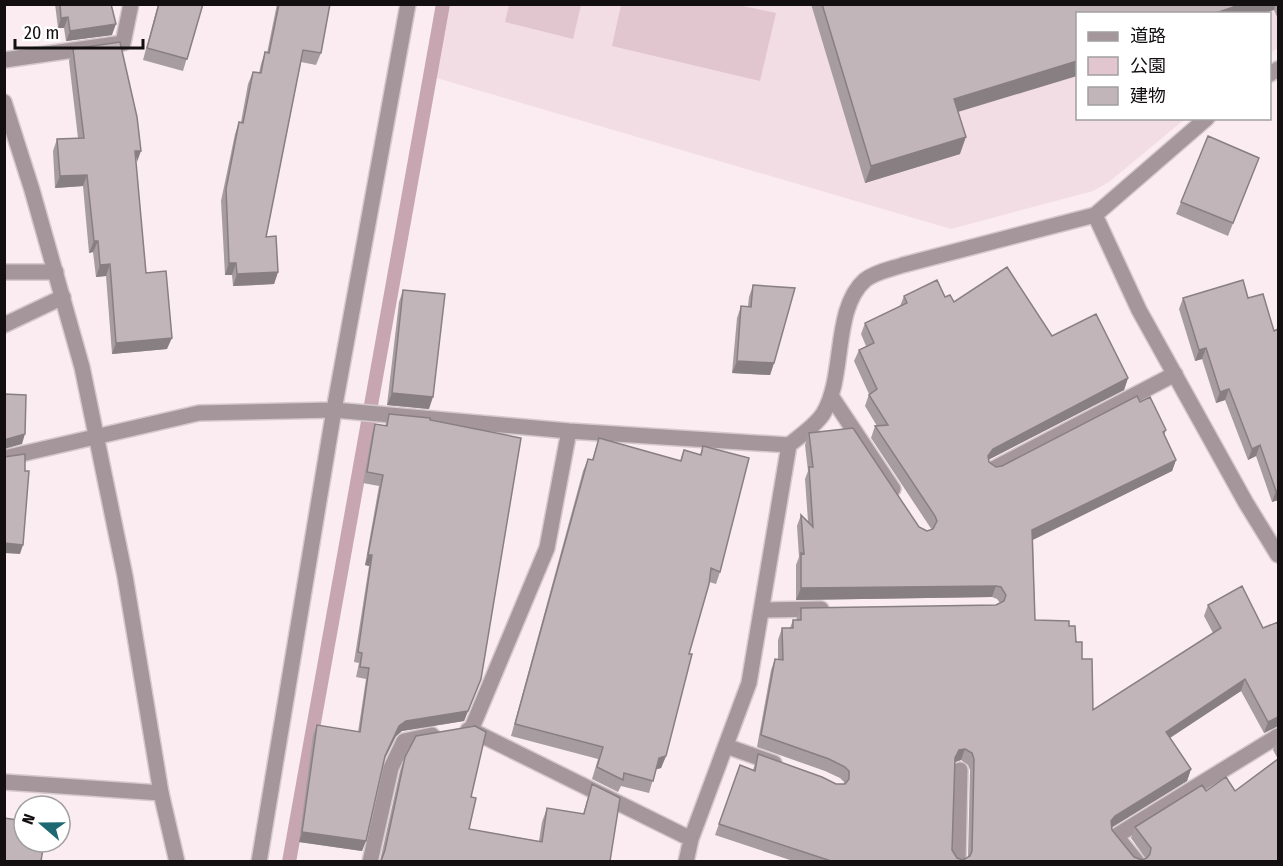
<svg xmlns="http://www.w3.org/2000/svg" width="1283" height="866" viewBox="0 0 1283 866" font-family="'Fira Sans Condensed','Noto Sans JP',sans-serif">
	<style>
		.built { fill: #f3dde4 }
		.green { fill: #e1c6cf }
		.lines { fill: none; stroke-linecap: round; stroke-linejoin: round }
		.stream { stroke: #c7a6b1; stroke-width: 14 }
		.lane-casing { stroke: #d5c9cd; stroke-width: 18 }
		.street-casing { stroke: #d5c9cd; stroke-width: 18 }
		.lane { stroke: #a5969b; stroke-width: 15 }
		.street { stroke: #a5969b; stroke-width: 15 }
		.wall { fill: #a79c9f; fill-rule: evenodd }
		.shaded-wall { fill: #887f82 }
		.building { fill: #c2b5b9; stroke: #887f82; stroke-width: 1.5; fill-rule: evenodd }
	</style>
	<rect width="100%" height="100%" fill="#faecf1"/>
	<path class="built" d="M446,5h832v43l-8,5v-39h-192v104l107,1 -76,63 -16,9 -142,38 -518,-152z"/>
	<path class="green" d="M509,5h72l-8,34 -68,-17z
		M739,5l37,8 -16,68 -148,-35 9,-41z"/>
	<g class="lines">
		<path class="stream" d="M289,862l154,-858"/>
		<g class="lane-casing">
			<path id="lane" d="M4,272h52
				M4,325l59,-28
				M831,396l62,93
				M993,469l182,-95
				M762,610l59,-1
				M726,746l48,17
				M4,782l157,11
				M958,862l2,-92"/>
		</g>
		<g class="street-casing">
			<path id="street" d="M4,60l119,-17 8,-39
				M1270,74l8,-5
				M4,102l28,88 50,177 43,209 36,217 16,69
				M1095,215l44,95 107,193 32,52
				M4,458l195,-45 135,-3 235,21 220,14c11,-9 26,-19 34,-31 23,-37 9,-105 42,-134 10,-8 26,-11 38,-15l192,-50 112,-97
				M468,730h3l220,109
				M471,730l76,-182 22,-117
				M259,862l75,-452 74,-406
				M370,862l21,-94 13,-27 28,-6
				M686,862l5,-23 58,-156 40,-238
				M1137,862l-21,-26 162,-100"/>
		</g>
		<use href="#lane" class="lane"/>
		<use href="#street" class="street"/>
	</g>
	<path class="wall" d="M55,4h56l1,31 -46,6 -2,-13h-6z
		M158,4h45l-20,67 -40,-11z
		M277,4h53l-9,49 -5,12 -15,-3 -35,175 12,35 -4,12 -41,2 -1,-11h-7l-4,-74 14,-67 4,-12h2l7,-38 5,-12 6,1 2,-9 4,-12 2,1z
		M811,4h467v15l-4,-9 -197,4 -119,98 2,42 -95,29z
		M73,49l63,113 10,111 21,76 -55,5 -6,-78 -10,1 -3,-25 -4,1 -6,-67 -28,2 -2,-37 4,-12 21,-1 -9,-77z
		M1259,158l-31,78 -52,-22 5,-12z
		M753,285l21,78 -4,12 -38,-2 5,-55 4,-12h7l1,-9z
		M403,290l26,119 -42,-4 12,-103z
		M904,296l41,1 9,5 98,34 76,42 -4,12 -136,70 1,2 7,5 6,-1 138,-64 26,28 -2,6 12,24 -4,11 -139,69 2,80 34,6 13,33 11,51 120,-77 -9,-17 4,-11 55,23 15,-6v104l-14,7 -23,-42 -71,47 21,31 -4,12 -75,46v3l22,27 8,3 4,-1 -15,-21 4,-11 71,-36h29l43,-32 -5,-9 5,-12v123h-485l-78,-26 25,-70 13,5 5,-16 78,30h8v-2l-4,-4 -15,-7 -68,-24 14,-77 4,-11h3v-19l4,-12h8l3,-8h3l5,-12 195,-3 4,-2 -3,-4 -5,-2 -196,3v-35l3,-8 -2,-31 4,-11 7,6 -3,-42 3,-8 -3,-26 4,-12 110,94 8,4 5,-1 -61,-92 4,-12h2l-12,-20 4,-12 -15,-33 5,-11 7,-4 -5,-12 4,-11 35,-17zM961,760l7,5 2,5 -2,87 -5,3 -6,-2 -5,-8 3,-88z
		M1183,298h65l26,33 4,-2v171l-6,2 -16,-46 -8,4 -23,-60 -9,3 -14,-44 -7,2 -16,-52z
		M389,414l41,6 51,259 -17,42 -62,10 -6,5 -12,24 -22,91 -63,-9 14,-107 4,-10 41,7 8,-53 -10,-2 3,-14 -5,-1 15,-96 -4,-1 14,-79 -16,-3 9,-49 3,-10 10,2z
		M599,438l81,23 4,-11 16,5 3,-9 17,126 -4,12 -7,-2 -20,72 -23,102 -5,12 -5,1 -7,24 -28,-7 -3,6 -26,-13 6,-20 -87,-23 72,-265 5,-12 4,1z
		M405,757l66,40 -2,32 70,12 3,-19 5,-14 36,6 9,-30 18,77h-230l20,-90z"/>
	<path class="shaded-wall" d="M1242,4h33l-1,6 -13,4h-48z
		M68,17l-4,11h-6l3,-10z
		M116,24l-4,11 -46,6 4,-10z
		M1077,61v15l-129,39 6,-16z
		M966,137l-6,17 -95,29 6,-17z
		M135,151h6l-4,11z
		M87,175l-4,11 -28,2 5,-12z
		M94,241h4l-5,11 -4,1z
		M229,263h7l-4,12h-7z
		M110,264l-4,12 -10,1 4,-12z
		M278,272l-4,12 -41,2 4,-12z
		M172,338l-5,11 -55,5 4,-11z
		M1206,348l-4,11 -7,2 4,-11z
		M737,361l37,2 -4,12 -38,-2z
		M1128,378l-4,12 -136,70v-4l5,-7z
		M1229,389l-4,11 -9,3 4,-11z
		M392,393l41,4 -4,12 -42,-4z
		M25,434l-3,10 -18,5v-9z
		M1260,445l-4,11 -8,4 4,-11z
		M1176,460l-4,11 -144,71 4,-12z
		M1278,490v10l-6,2 4,-11z
		M4,543l19,2 -3,9 -16,-1z
		M368,555h4l-3,11 -4,-1z
		M996,586l-4,11 -196,3 5,-12z
		M481,679l-17,42 -62,10 -6,5 -15,30 4,-10 14,-30 7,-5z
		M1245,679l-4,12 -79,52 4,-11z
		M1278,717v9l-14,7 4,-11z
		M965,749l-4,11 -6,2v-4l4,-8z
		M666,756l-5,12 -7,2 5,-12z
		M1191,769l-4,12 -76,47v-7l4,-5z
		M302,832l64,9 -4,10 -63,-9z"/>
	<path class="building" d="M60,4h51l5,20 -46,7 -2,-14 -7,1z
		M159,4h44l-16,55 -40,-11z
		M279,4h51l-9,49 -18,-3 -37,187 10,-1 2,36 -41,2 -1,-11h-7l-3,-74 13,-67 4,1 10,-51 8,1 4,-21 4,1z
		M822,4h420l-29,10h-136v47l-123,38 12,38 -95,29z
		M120,42l17,75 4,34h-6l11,122 20,-2 6,67 -56,5 -6,-79 -10,1 -2,-24h-4l-7,-66 -27,1 -3,-37 27,-1 -11,-89z
		M1208,136l51,22 -26,65 -52,-21z
		M1007,267l45,69 44,-22 32,64 -135,71 -5,7 1,6 7,5 6,-1 135,-70 3,6 10,-5 16,33 -3,2 13,28 -144,70 3,90 34,1v5h6l1,16h6v17h10l1,51 128,-82 -13,-23 34,-19 21,42 15,-6v95l-10,5 -23,-43 -79,53 25,37 -76,47 -4,5 1,9 22,27 8,3 5,-2 3,-4 1,-6 -16,-21 67,-42 4,6 20,-14 9,14 43,-32v102h-447l-112,-37 21,-59 15,6 3,-17 64,23 14,7h9l4,-5v-8l-4,-4 -16,-8 -68,-24 14,-76 8,1 -1,-32h11v-8h8v-12l195,-3 8,-4 2,-6 -5,-8 -5,-1 -195,2v-35l3,1 -3,-39 12,12 -4,-60h4l-4,-34 44,-5 66,99 8,4 6,-2 4,-8 -2,-5 -60,-90 13,-1 -19,-30 8,-6 -18,-39 15,-7 -9,-20 42,-20 -3,-7 33,-16 8,17 5,-2 4,7zM965,749l7,4 2,6 -2,92 -2,5 -7,4 -6,-2 -5,-8 3,-92 4,-8z
		M1243,280l5,18 15,-4 11,37 4,-2v161l-2,1 -16,-46 -8,4 -23,-60 -9,3 -14,-44 -7,2 -16,-52z
		M753,285l42,3 -21,75 -37,-2 4,-55 10,1z
		M403,290l42,4 -12,103 -41,-4z
		M4,394l22,1 -1,39 -21,6z
		M389,414l41,4v2l91,18 -40,241 -13,32 -62,10 -7,5 -14,30 -19,85 -64,-9 15,-107 43,7 9,-64 -9,-1 2,-14 -4,-1 14,-97h-4l15,-80 -16,-3 8,-48 12,2z
		M599,438l82,23 3,-11 17,5 2,-9 46,12 -29,114 -9,-4 -2,16 -20,70h3l-26,102 -7,2 -6,23 -29,-8 -1,7 -26,-13 6,-20 -88,-23 73,-265 5,1z
		M25,454v17h4l-6,74 -19,-2v-86z
		M475,726l11,6 -15,65 5,1 -7,31 73,13 5,-34 37,6 8,-30 28,14 -10,63h-229l4,-11 20,-93 11,-21z
		M4,818l20,3v21h20l-3,19h-37z"/>
	<rect width="1283" height="866" fill="none" stroke="#130f10" stroke-width="12"/>
	<rect x="1076" y="12" width="195" height="108" fill="#ffffff" stroke="#a19f9f" stroke-width="1.5"/>
	<rect x="1088" y="32" width="30" height="9" fill="#a5969b" stroke="#a19f9f" stroke-width="1.5"/>
	<text x="1130" y="42" font-size="18" fill="#130f10">道路</text>
	<rect x="1088" y="57" width="30" height="18" fill="#e1c6cf" stroke="#a19f9f" stroke-width="1.5"/>
	<text x="1130" y="72" font-size="18" fill="#130f10">公園</text>
	<rect x="1088" y="87" width="30" height="18" fill="#c2b5b9" stroke="#a19f9f" stroke-width="1.5"/>
	<text x="1130" y="102" font-size="18" fill="#130f10">建物</text>
	<g transform="translate(42 824) rotate(290)"><circle r="28" fill="#ffffff" stroke="#a19f9f" stroke-width="1.5"/>
	<path d="M0-4.5L10 22L0 15L-10 22Z" fill="#1d6871"/>
	<text y="-9" font-size="16" font-weight="bold" text-anchor="middle" fill="#130f10">N</text>
	</g>
	<path d="M15 39v9h128v-9" fill="none" stroke="#130f10" stroke-width="3"/>
	<text x="24" y="39" font-size="18" fill="#130f10" stroke="#ffffff" stroke-width="4.5" paint-order="stroke">20 m</text>
</svg>
